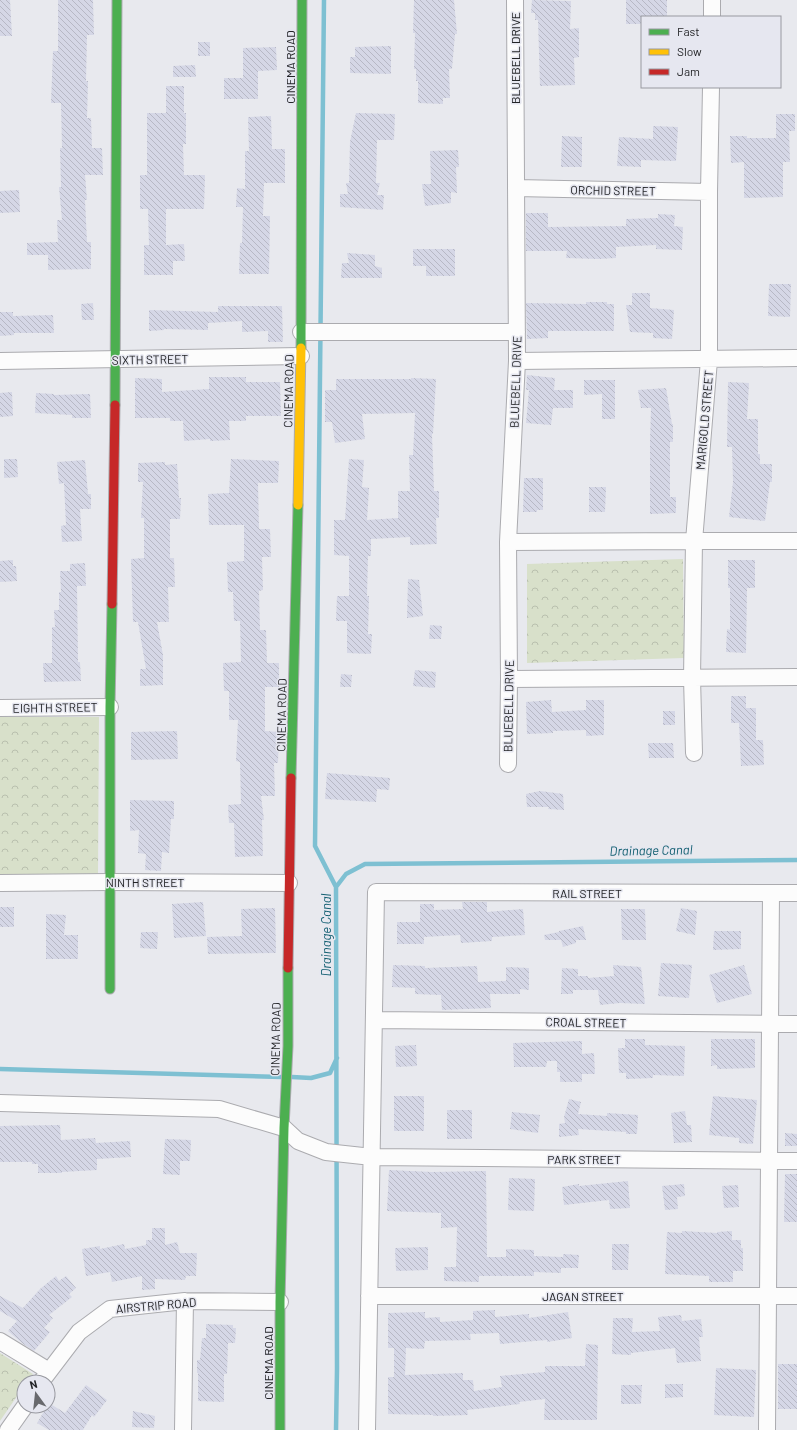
<svg xmlns="http://www.w3.org/2000/svg" width="797" height="1430" viewBox="0 0 797 1430" font-family="Barlow,sans-serif">
	<style>
		.park { fill: url(#park-crowns) }
		.lines { fill: none; stroke-linecap: round; stroke-linejoin: round }
		.stream { stroke: #7ec0d2; stroke-width: 4.5 }
		.building { fill: url(#building-back-hatch) }
		.street-casing { stroke: #ababaf; stroke-width: 18 }
		.fast-casing { stroke: #ababaf; stroke-width: 11 }
		.slow-casing { stroke: #ababaf; stroke-width: 11 }
		.jam-casing { stroke: #ababaf; stroke-width: 11 }
		.street { stroke: #fcfcfc; stroke-width: 16 }
		.fast { stroke: #4caf50; stroke-width: 9 }
		.slow { stroke: #ffc107; stroke-width: 9 }
		.jam { stroke: #c62828; stroke-width: 9 }
		.labels { text-anchor: middle; dominant-baseline: central; stroke-width: 3; stroke-linejoin: round; paint-order: stroke }
		.street-label { font-size: 12px; fill: #232427; stroke: #e6e7f0 }
		.water-label { font-size: 13px; font-style: italic; fill: #125f70; stroke: #e6e7f0 }
	</style>
	<defs>
		<pattern id="park-crowns" width="20" height="18" patternUnits="userSpaceOnUse"><rect width="20" height="18" fill="#d8e0ca"/><path d="M2 6a3 3 0 1 1 6 0M12 15a3 3 0 1 1 6 0" fill="none" stroke="#b9c0ae"/></pattern>
		<pattern id="building-back-hatch" width="6" height="6" patternUnits="userSpaceOnUse"><rect width="6" height="6" fill="#d5d7e6"/><path d="M-1 5l2 2M0 0l6 6M5-1l2 2" fill="none" stroke="#b7b8c5"/></pattern>
	</defs>
	<rect width="100%" height="100%" fill="#e8e9ee"/>
	<path class="park" d="M683,559l1,99 -157,5v-99z
		M0,717h99l-1,158h-98z
		M0,1353l33,21 -6,8h-3v4l-24,35z"/>
	<g class="lines">
		<path class="stream" d="M324,0l-9,846 21,41
			M0,1069l281,8
			M292,1077l19,1 19,-5 7,-15
			M336,1430l1,-61 -1,-482 10,-13 19,-10 432,-4"/>
	</g>
	<path class="building" d="M0,0h10l2,36h-12z
		M58,0h35l1,35h-7l-1,46h2l-1,37h4l1,30h10l1,27h-18l2,25h-2l2,42h4v27l-43,1v-15h-21v-12l31,-1 -1,-22h5l-3,-33h2l-1,-39h2l-1,-45h-10l2,-52h5z
		M414,0h40l3,34h-2l-3,35h-3l1,29h-7v6l-25,-1v-22h-2v-12h-2l1,-36h-2z
		M532,0l39,1 -1,28 9,-1v29l-5,1 1,27 -35,1 -2,-66h-3v-7h-4z
		M626,0h41v17h-25v7h-16z
		M198,42h12v14h-12z
		M391,46v28l-41,-1v-16h5v-10z
		M276,47l1,23 -19,1v28h-34v-21h19v-30z
		M195,65l1,12h-23v-11z
		M166,86h18v27h2v31h-3l1,31h21l-1,34h-38v36l18,-1 1,17h-12v14h-29v-30h5l-1,-36h-8v-34h7v-62h19z
		M356,113l39,1 -1,26h-17l-1,43h4l-3,12h7l-1,15 -43,-3v-13h8l-2,-11h3l1,-41z
		M776,114h19v17h-6l1,31h-7v35l-39,1v-36l-13,1 -1,-27h17v2h29z
		M271,116l1,33h13v34h-21l-1,33h7l-1,58h-30l1,-31h2l1,-36h-7l1,-19 8,1v-38h4l-1,-34z
		M653,126l25,1 -2,34 -35,-1v7l-24,-1 2,-29 34,2z
		M562,136l20,1v30h-21z
		M458,150l1,17h-3l1,26 -6,-1v11l-26,3 -3,-22h9l-1,-33z
		M19,190l1,22 -20,1v-22z
		M526,213h22v14l78,-1v-7l32,-1v-4l17,1 -1,11 9,1 -1,23 -26,-1v-4l-40,2v11l-18,1 -32,-1 1,-7h-41z
		M413,249h42v27h-29v-10h-13z
		M347,253l28,2v11l7,2v10h-41l1,-15h7z
		M769,284h22l-1,33 -22,-1z
		M632,293h18v15l24,2 -2,29 -19,-1v-5l-23,-1 -4,-27h6z
		M586,302h21v2h7v27h-66v7l-21,1 -1,-36 60,1z
		M93,303l1,17h-12l-1,-16z
		M218,306h64l1,36h-15v-11l-26,1v-11l-34,2v7l-44,-1v1l-15,1v-21l69,2z
		M0,312h13v4l40,-1 1,18h-40v2l-14,1z
		M527,375l28,3 -1,12h19v18h-20l-2,17 -25,-2 3,-33h-3z
		M209,377h37v5h34l1,34h-35v5h-17l1,19 -20,1v-2l-26,2 -1,-20h-13v-3h-35v-40l27,1v13l47,-3z
		M411,378l25,1 -3,55h-1l2,57h5v27h-3l1,26 -27,1v-8l-39,2v17h-3l-1,40h2l-1,38h4l-1,20 -24,-1v-32h-11l1,-25h12v-40l-15,-1v-35h11l4,-61 15,1 -2,27 7,1 -2,32 31,-2v-27h12l-1,-36h4l2,-42 -53,1 3,25 -30,4 -3,-21h-7v-32h11v-11h75z
		M584,380h31v39h-13v-25l-18,1z
		M728,382l21,1 -2,36h11v35h2v10h12v18h-2l-5,39 -36,-4 4,-35 -1,-35h-5z
		M666,388l6,36h1v18h-3v55h6v16l-26,1v-73l1,-33h-10l-3,-18z
		M12,392l1,24 -13,1v-24z
		M36,393l18,1v1l36,-1 1,24h-19v-3l-37,-2z
		M4,459h13l1,18 -14,1z
		M231,459l48,2 -1,22h-20l1,46h11l1,28h-9l1,33 -4,1 1,39h6l1,33h12v24h-14v44l14,1 -1,31h-4l1,33h-14l3,24h-2l1,36 -28,1 -1,-34h-5l-1,-18 13,-1 -1,-42 -4,-1 2,-41h-9v-29h-5l-1,-28 18,-1 -1,-41h-6l-1,-29h-5l-1,-30 17,-1v-36h-35l-1,-31 21,-1z
		M85,460l3,34h3v15h-11l2,32 -20,1 -1,-16 5,-1 -2,-42 -5,1 -2,-22z
		M165,462v3l12,-1 2,34h2l-1,21h-10v39h4l1,29h-7l1,35h-12l6,33v30l-23,1v-17h6l-8,-47h-5l-2,-63 13,-1v-40h-3l2,-36h-5v-19z
		M524,478h19v32h-6v2h-14z
		M589,487h17l-1,25h-16z
		M13,560v6h3l1,15 -17,1v-21z
		M728,560h27v28h-8l-1,65 -20,-1 1,-23 3,1v-42h-2z
		M85,563l1,23h-9l1,76h2l1,19 -37,1 -1,-19h9v-36h3l-1,-17h5v-18h2l-1,-21h10v-7z
		M408,579l11,1 4,36 -16,2z
		M430,625l12,1 -1,13h-12z
		M415,670l21,2 -1,16 -22,-2z
		M341,674l11,1 -1,12h-11z
		M731,696h15v12h10v32h7l1,25 -23,1 -2,-43h-8z
		M551,700l1,12 34,-2v-10h18v35l-18,1v-6l-33,1v2l-26,1 -1,-32z
		M663,711h12v14h-12z
		M177,731l1,28 -47,1v-28z
		M648,743h25l1,15h-25z
		M327,773l63,5 -1,12 -12,-1 -1,13 -51,-3z
		M540,791l23,3 1,16 -16,-1 1,-2h-22l-1,-13z
		M130,800l44,1v18h-3l-2,34 -7,-1 -1,19 -16,-1 1,-16 -8,-1 1,-23 -9,1z
		M203,902l3,34 -32,2 -2,-34z
		M462,902h25v10l36,-3 2,26 -33,2v4l-31,2 -1,-8 -36,2v7h-27v-22h23v-18h14v6l29,-1z
		M0,907h14v20h-14z
		M275,908l1,45 -68,1 -1,-17 35,-1 -1,-27z
		M681,908l16,3 -2,24 -19,-4z
		M621,909h24l1,31h-24z
		M46,914l20,1 -2,20h14v24h-32z
		M583,926l3,14h-10v3l-13,4 -2,-7h-16l-1,-5 15,-3v-1z
		M714,931h27v18l-28,1z
		M141,932h17l-1,17 -17,-1z
		M661,963l31,2 -3,33 -31,-2z
		M393,965l32,1v2l52,-2 1,16 28,-1v-14l23,1v22l-9,-1v5h-30l1,14 -49,2 -1,-15 -26,-1v-6l-23,-1z
		M613,965l28,2 4,37 -25,-1 -20,2 -2,-15h-25v4h-12l1,-26 16,1v7h10v2l26,-2z
		M744,965l8,29 -35,9 -8,-28z
		M625,1039h20v6l40,1 -1,30 -31,-1v3l-27,1v-6h-7l-1,-25h7z
		M711,1039h44v29l-38,1v-4l-6,1z
		M582,1041v13l12,-1 1,21h-13v8h-22v-10h-3v-11h-10l-1,6h-32l-1,-24z
		M416,1045l1,21 -21,1 -1,-21z
		M394,1096h30v35h-30z
		M713,1096l44,4 -4,44 -14,-1v-5l-30,-3z
		M569,1099l12,3 -3,12 29,2v-3l31,2 -1,19h-11v-2l-48,-3 1,6 -20,2v-13l6,-1 -1,-6z
		M447,1110h25v29h-25z
		M685,1111l2,14h4l1,17 -18,1 -3,-30z
		M512,1112l28,3 -2,18 -28,-4z
		M60,1125l1,15 34,-2 1,5 34,-2 1,16 -34,2v11l-35,2v1h-24v-9h-6v-2h-32v-36z
		M785,1133l12,1v12h-12z
		M165,1139l26,1 -1,21h-10v14l-17,-1z
		M389,1170l43,2 54,-1 1,86h19v-8l28,1v6l29,1v-3l16,1 -1,13h-17v5l-27,-1v4h-55v6l-35,-1v-14h12l1,-40 -16,1v-15l-54,-2z
		M785,1174h12v48h-13z
		M509,1178l26,1 -1,32 -26,-1z
		M628,1181l2,27 -20,1 -1,-9 -45,5 -2,-18 17,-3v2z
		M684,1184l1,12 -8,1 1,12 -13,1 -3,-24z
		M738,1185l1,22 -15,1 -2,-22z
		M152,1228h13v17l12,-3 3,11h17l-1,23h-10l-1,4 -30,-1v10l-13,1v-14l-30,6 -2,-10 -24,4 -4,-27 18,-3v3l24,-5 1,5 21,-4v-5h6z
		M682,1231l35,2v-1l15,-1v9h9v8h2v23h-10v11h-24v-6l-44,-2 2,-42 15,1z
		M612,1244h17l-1,26h-16z
		M428,1247v23l-32,1 -1,-23z
		M56,1276l3,5 7,-5 10,12 -7,6 3,3 -23,18 4,3 -9,10 6,4 -16,19 -12,-8 -14,-12 9,-10 -17,-10v-15l23,12 17,-19z
		M495,1310v7l34,-3v4l39,-6 4,26 -25,4v-2l-47,4 -1,-11 -29,1 1,6 -46,1 -1,8 -18,-1 -1,27 58,-2v7h10l1,11 28,-4 -2,-11 45,-4v-6h40l1,-22 12,1 -1,75h-53l1,-21 -26,3 1,2 -53,6 1,5 -35,1v-1l-45,-1v-37h6v-29h-6v-35l37,-1v6l15,-1v5l33,-2v-9z
		M681,1315l1,6 19,-2 2,18h-4l2,24 -24,2 -2,-15 -44,5v2l-19,-1 1,-36h20l-1,14 28,-1 -2,-14z
		M206,1324l27,1v3h3l-1,15h-7l-1,31h-3v28l-26,-1v-28h-1v-13h3l2,-22h4z
		M778,1364h19v45h-19z
		M716,1368l40,2 -2,47 -40,-2z
		M665,1384h18v13l-18,1z
		M86,1385l21,15 -13,17 -2,-2 -9,15h-34l-12,-7 12,-20 16,10z
		M621,1385h21l-1,19h-20z
		M133,1411l22,5 -1,12 -22,-1z"/>
	<g class="lines">
		<g class="street-casing">
			<path id="street" d="M712,17v-17
				M516,188l193,4
				M301,332h216
				M0,361l301,-5
				M517,361l280,-3
				M508,542l186,-1h103
				M509,679l288,-2
				M0,708l110,-1
				M694,753l-2,-75 2,-137 15,-181v-168l2,-105
				M508,764l1,-85 -1,-137 9,-181 -2,-361
				M0,883l111,-1 178,1
				M374,1020l423,4
				M0,1103l219,6 65,19 14,13 28,11 46,5 425,4
				M369,1296h428
				M0,1341l49,30
				M41,1382l38,-50 31,-23 75,-8 95,1
				M8,1430l17,-24
				M183,1430l2,-129
				M367,1430l9,-538 421,1
				M767,1430l4,-537"/>
		</g>
		<g class="fast-casing">
			<path id="fast" d="M301,348l1,-348
				M115,405l2,-405
				M291,778l7,-273
				M110,989v-282l2,-103
				M280,1430v-128l4,-174 4,-82v-78"/>
		</g>
		<g class="slow-casing">
			<path id="slow" d="M298,505l3,-157"/>
		</g>
		<g class="jam-casing">
			<path id="jam" d="M112,604l3,-199
				M288,968l3,-190"/>
		</g>
		<use href="#street" class="street"/>
		<use href="#fast" class="fast"/>
		<use href="#slow" class="slow"/>
		<use href="#jam" class="jam"/>
	</g>
	<g class="labels">
		<g class="street-label">
			<text transform="translate(515 58) rotate(-90)">BLUEBELL DRIVE</text>
			<text transform="translate(290 67) rotate(-90)">CINEMA ROAD</text>
			<text transform="translate(613 190) rotate(1)">ORCHID STREET</text>
			<text transform="translate(150 359) rotate(-1)">SIXTH STREET</text>
			<text transform="translate(515 382) rotate(-88)">BLUEBELL DRIVE</text>
			<text transform="translate(288 391) rotate(-89)">CINEMA ROAD</text>
			<text transform="translate(704 420) rotate(-85)">MARIGOLD STREET</text>
			<text transform="translate(508 706) rotate(-89)">BLUEBELL DRIVE</text>
			<text transform="translate(55 707) rotate(-1)">EIGHTH STREET</text>
			<text transform="translate(281 715) rotate(-89)">CINEMA ROAD</text>
			<text x="145" y="882">NINTH STREET</text>
			<text x="587" y="893">RAIL STREET</text>
			<text transform="translate(586 1022) rotate(1)">CROAL STREET</text>
			<text transform="translate(275 1039) rotate(-89)">CINEMA ROAD</text>
			<text x="584" y="1159">PARK STREET</text>
			<text x="583" y="1296">JAGAN STREET</text>
			<text transform="translate(156 1305) rotate(-5)">AIRSTRIP ROAD</text>
			<text transform="translate(268 1363) rotate(-90)">CINEMA ROAD</text>
		</g>
		<g class="water-label">
			<text transform="translate(651 850) rotate(-1)">Drainage Canal</text>
			<text transform="translate(326 935) rotate(-90)">Drainage Canal</text>
		</g>
	</g>
	<rect x="641" y="16" width="140" height="72" fill="#e6e7f0" stroke="#9899a0"/>
	<rect x="649" y="29" width="20" height="6" fill="#4caf50" stroke="#9899a0"/>
	<text x="677" y="36" font-size="12" fill="#232427">Fast</text>
	<rect x="649" y="49" width="20" height="6" fill="#ffc107" stroke="#9899a0"/>
	<text x="677" y="56" font-size="12" fill="#232427">Slow</text>
	<rect x="649" y="69" width="20" height="6" fill="#c62828" stroke="#9899a0"/>
	<text x="677" y="76" font-size="12" fill="#232427">Jam</text>
	<g transform="translate(36 1394) rotate(345)"><circle r="19" fill="#e6e7f0" stroke="#9899a0"/>
	<path d="M0-3L7 15L0 10L-7 15Z" fill="#68696d"/>
	<text y="-6" font-size="11" font-weight="bold" text-anchor="middle" fill="#232427">N</text>
	</g>
</svg>
